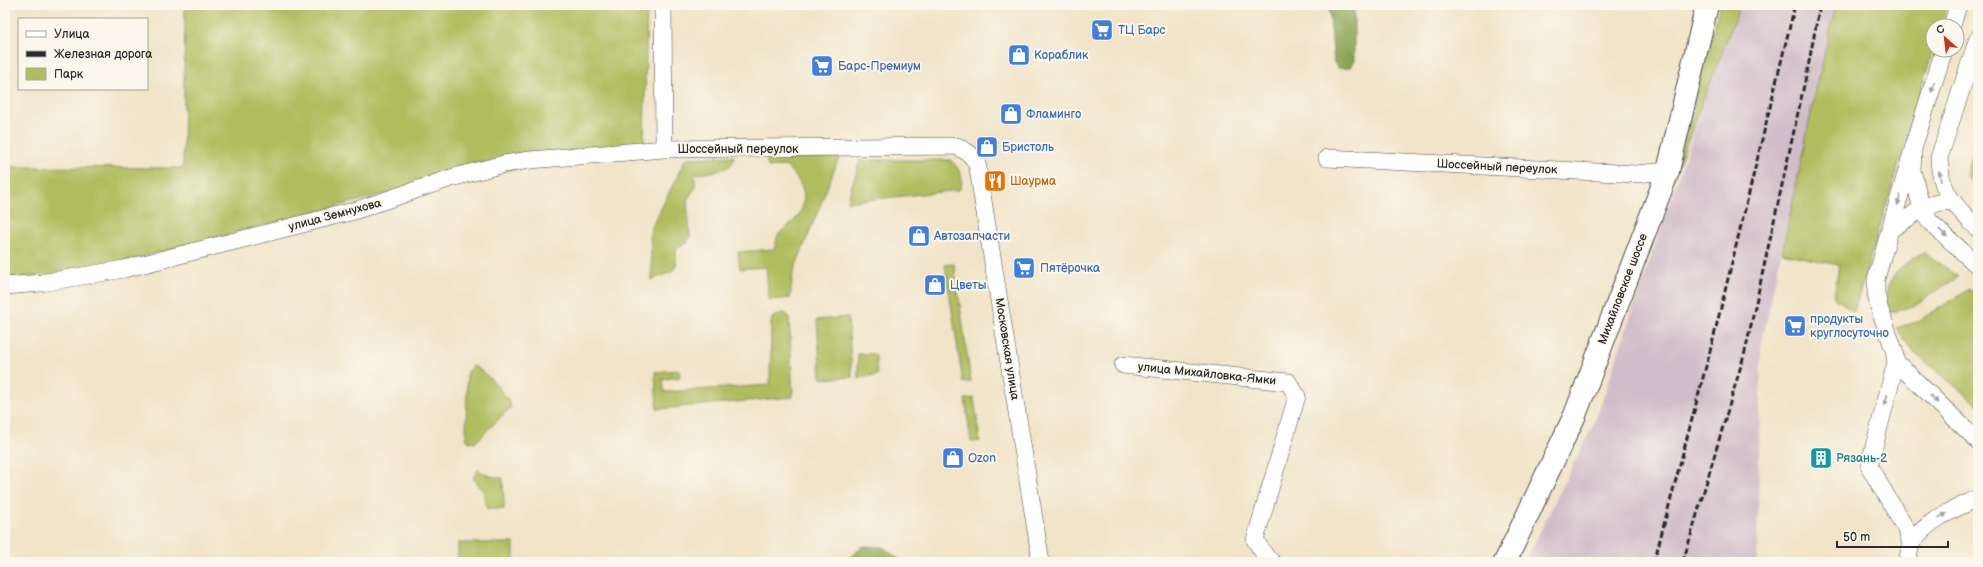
<svg xmlns="http://www.w3.org/2000/svg" width="1983" height="567" viewBox="0 0 1983 567" font-family="'Balsamiq Sans',sans-serif">
	<style>
		.industrial { fill: #d1bdc9 }
		.green { fill: #b0bd5f; stroke: #6e7445 }
		.forest { fill: #8ca456; stroke: #5c6840 }
		.lines { fill: none; stroke-linecap: round; stroke-linejoin: round }
		.minor-casing { stroke: #494743; stroke-width: 18 }
		.major-casing { stroke: #494743; stroke-width: 24 }
		.minor { stroke: #fff; stroke-width: 17 }
		.major { stroke: #fff; stroke-width: 22 }
		.rail { stroke: #2b2b2b; stroke-width: 3; stroke-dasharray: 6 3; stroke-linecap: butt }
		.oneway { fill: #a0a0a0 }
		.labels { text-anchor: middle; dominant-baseline: central; stroke-width: 4; stroke-linejoin: round; paint-order: stroke }
		.shop-label { font-size: 12px; fill: #366cbe; stroke: #fbf7ec; text-anchor: start }
		.street-label { font-size: 12px; fill: #2b2b2b; stroke: #fbf7ec }
		.food-label { font-size: 12px; fill: #c56008; stroke: #fbf7ec; text-anchor: start }
		.culture-label { font-size: 12px; fill: #0d838f; stroke: #fbf7ec; text-anchor: start }
	</style>
	<rect width="100%" height="100%" fill="#fbf7ec"/>
	<filter id="ink" filterUnits="userSpaceOnUse"><feTurbulence type="fractalNoise" baseFrequency=".025" numOctaves="2"/><feDisplacementMap in="SourceGraphic" scale="8" xChannelSelector="R" yChannelSelector="G"/><feConvolveMatrix kernelMatrix="1 2 1 2 8 2 1 2 1" color-interpolation-filters="sRGB"/></filter>
	<filter id="wash" filterUnits="userSpaceOnUse"><feTurbulence type="fractalNoise" baseFrequency=".012" numOctaves="4" result="noise"/><feDisplacementMap in="SourceGraphic" scale="16" xChannelSelector="R" yChannelSelector="G"/><feGaussianBlur stdDeviation="0.9" result="paint"/><feColorMatrix in="noise" values="0 0 0 0 0 0 0 0 0 0 0 0 0 0 0 0 0 1.4 0 .05"/><feComposite in="paint" operator="in"/></filter>
	<g filter="url(#wash)">
		<rect width="100%" height="100%" fill="#f1e4c8"/>
		<path class="industrial" d="M1740,5h96l-23,98 -52,244 -4,215h-232l70,-141 126,-369z"/>
		<path class="green" d="M185,5h462l-3,136 -1,3 -266,52 -255,66 -93,15 -24,1v-111l178,1z
			M1720,5h20l-68,177z
			M1836,5h111l-6,21h-8v24l-79,262 -20,-15 5,-32 -57,-12 31,-150z
			M1978,138v49l-11,-10v-6z
			M841,153l-48,120 -3,25 -21,2 -3,-33 -26,2 -2,-17 36,-3c2,-5 2,-11 5,-15 4,-5 10,-8 14,-12 19,-20 11,-41 -8,-56l-17,1 -2,-12z
			M734,156c0,17 -27,16 -39,18v14l-8,12 3,38 -3,5 -11,6v16l-3,6 -21,9 -2,-49 36,-73z
			M860,160h90c9,7 16,19 9,30l-112,12z
			M1924,252l34,25 -45,29 -24,7c-1,-5 -3,-12 -3,-16 2,-23 21,-35 38,-45z
			M954,264l17,118 -8,1 -18,-118z
			M1969,289l9,8v108l-66,-54 -16,-23 21,-6z
			M784,313l5,3 4,81 -136,12 -2,-37 24,-2 1,7 -17,2 1,13 106,-7 1,-63 2,-5z
			M848,317l4,60 -31,2 -4,-59z
			M858,354h15l3,2 1,19 -19,3z
			M472,366c10,1 37,31 39,41l-36,36 -7,-2 -2,-4 1,-66z
			M974,398l6,43 -9,1 -6,-43z
			M478,470l12,6 13,2 1,31h-17l-4,-18 -10,-13z
			M458,543h56v19h-56z"/>
		<path class="forest" d="M1329,5h25v57l-5,6h-11l-4,-5z
			M863,546l20,1 20,15h-58z"/>
	</g>
	<g filter="url(#ink)">
		<g class="lines">
			<g class="minor-casing">
				<path id="minor" d="M663,5l1,144 293,-3 13,8 7,9 64,399
					M1952,26l6,-21
					M1978,38l-39,120c1,36 16,47 39,71
					M1944,50l-31,99 -1,21 8,32 9,19 49,45
					M1913,149l-37,130v14l3,14 15,43 2,12 82,79
					M1327,158l309,16 32,-3
					M1890,230c19,-12 38,-30 62,-28
					M5,286l36,-3 83,-14 230,-58 97,-33 53,-14 26,-4 134,-11
					M1896,362l-26,100v6l37,63 4,13c15,-24 42,-34 67,-46
					M1123,365l165,17 9,14 -42,144 12,18 5,4
					M1907,562l4,-18"/>
			</g>
			<g class="major-casing">
				<path id="major" d="M1505,562l70,-147 93,-244 39,-166"/>
			</g>
			<use href="#minor" class="minor"/>
			<use href="#major" class="major"/>
			<path class="rail" d="M1654,562l59,-222 82,-335
				M1683,562l62,-210 62,-280 13,-67"/>
		</g>
		<defs><path id="oneway-solid" d="M-6-.8H1V-3.2L6.5 0L1 3.2V.8H-6Z"/></defs>
		<g class="oneway">
			<use href="#oneway-solid" transform="translate(1933 87) rotate(107)"/>
			<use href="#oneway-solid" transform="translate(1940 176) rotate(-101)"/>
			<use href="#oneway-solid" transform="translate(1899 200) rotate(106)"/>
			<use href="#oneway-solid" transform="translate(1943 233) rotate(43)"/>
			<use href="#oneway-solid" transform="translate(1934 399) rotate(44)"/>
			<use href="#oneway-solid" transform="translate(1886 400) rotate(105)"/>
			<use href="#oneway-solid" transform="translate(1942 516) rotate(-27)"/>
		</g>
	</g>
	<defs>
		<g id="supermarket-square" transform="scale(1.15)"><rect x="-9" y="-9" width="18" height="18" rx="4" fill="#3f7fe0" stroke="#fbf7ec"/><path d="M-6-5.5h2.5l.6 2H6L4.5 2H-2.5L-4.4-4H-6ZM-1.5 3.2a1.3 1.3 0 1 0 .1 0ZM3 3.2a1.3 1.3 0 1 0 .1 0Z" fill="#fff"/></g>
		<g id="shop-square" transform="scale(1.15)"><rect x="-9" y="-9" width="18" height="18" rx="4" fill="#3f7fe0" stroke="#fbf7ec"/><path d="M-5-2.5h2.3a2.7 3.5 0 0 1 5.4 0H5L5.5 6h-11ZM-1.5-2.5h3a1.5 2.3 0 0 0-3 0Z" fill="#fff"/></g>
		<g id="restaurant-square" transform="scale(1.15)"><rect x="-9" y="-9" width="18" height="18" rx="4" fill="#e8710a" stroke="#fbf7ec"/><path d="M-5-6h1v4h1v-4h1v4h1v-4h1v5L-1.5 .5V6h-2V.5L-5-1ZM5-6V6H3V1.5H1.5Q1.5-4 5-6Z" fill="#fff"/></g>
		<g id="building-square" transform="scale(1.15)"><rect x="-9" y="-9" width="18" height="18" rx="4" fill="#0f9aa8" stroke="#fbf7ec"/><path d="M-4-6H4V6H1V3H-1V6H-4ZM-2.5-4.3h1.7v1.8h-1.7ZM.8-4.3h1.7v1.8H.8ZM-2.5-1h1.7V.8h-1.7ZM.8-1h1.7V.8H.8Z" fill="#fff"/></g>
	</defs>
	<g fill-rule="evenodd">
		<use href="#supermarket-square" x="1102" y="30"/>
		<use href="#shop-square" x="1019" y="55"/>
		<use href="#supermarket-square" x="822" y="66"/>
		<use href="#shop-square" x="1011" y="114"/>
		<use href="#shop-square" x="987" y="147"/>
		<use href="#restaurant-square" x="995" y="181"/>
		<use href="#shop-square" x="919" y="236"/>
		<use href="#supermarket-square" x="1024" y="268"/>
		<use href="#shop-square" x="935" y="285"/>
		<use href="#supermarket-square" x="1795" y="326"/>
		<use href="#shop-square" x="953" y="458"/>
		<use href="#building-square" x="1821" y="458"/>
	</g>
	<g class="labels">
		<g class="shop-label">
			<text x="1118" y="30">ТЦ Барс</text>
			<text x="1034" y="55">Кораблик</text>
			<text x="838" y="66">Барс-Премиум</text>
			<text x="1026" y="114">Фламинго</text>
			<text x="1002" y="147">Бристоль</text>
			<text x="934" y="236">Автозапчасти</text>
			<text x="1040" y="268">Пятёрочка</text>
			<text x="950" y="285">Цветы</text>
			<text x="1810" y="319">продукты<tspan x="1810" dy="14">круглосуточно</tspan></text>
			<text x="968" y="458">Ozon</text>
		</g>
		<g class="street-label">
			<text x="738" y="149">Шоссейный переулок</text>
			<text transform="translate(1497 167) rotate(3)">Шоссейный переулок</text>
			<text transform="translate(335 215) rotate(-15)">улица Земнухова</text>
			<text transform="translate(1623 289) rotate(-69)">Михайловское шоссе</text>
			<text transform="translate(1007 349) rotate(81)">Московская улица</text>
			<text transform="translate(1207 374) rotate(6)">улица Михайловка-Ямки</text>
		</g>
		<g class="food-label">
			<text x="1010" y="181">Шаурма</text>
		</g>
		<g class="culture-label">
			<text x="1836" y="458">Рязань-2</text>
		</g>
	</g>
	<rect width="1983" height="567" fill="none" stroke="#fbf7ec" stroke-width="20"/>
	<rect x="18" y="18" width="130" height="72" fill="#fbf7ec" stroke="#a8a59f"/>
	<rect x="26" y="31" width="20" height="6" fill="#ffffff" stroke="#a8a59f"/>
	<text x="54" y="38" font-size="12" fill="#2b2b2b">Улица</text>
	<rect x="26" y="51" width="20" height="6" fill="#2b2b2b" stroke="#a8a59f"/>
	<text x="54" y="58" font-size="12" fill="#2b2b2b">Железная дорога</text>
	<rect x="26" y="68" width="20" height="12" fill="#b0bd5f" stroke="#a8a59f"/>
	<text x="54" y="78" font-size="12" fill="#2b2b2b">Парк</text>
	<g transform="translate(1945 38) rotate(332)"><circle r="19" fill="#fbf7ec" stroke="#a8a59f"/>
	<path d="M0-3L7 15L0 10L-7 15Z" fill="#c8321e"/>
	<text y="-6" font-size="11" font-weight="bold" text-anchor="middle" fill="#2b2b2b">С</text>
	</g>
	<path d="M1837 541v6h111v-6" fill="none" stroke="#2b2b2b" stroke-width="2"/>
	<text x="1843" y="541" font-size="12" fill="#2b2b2b" stroke="#fbf7ec" stroke-width="3" paint-order="stroke">50 m</text>
</svg>
